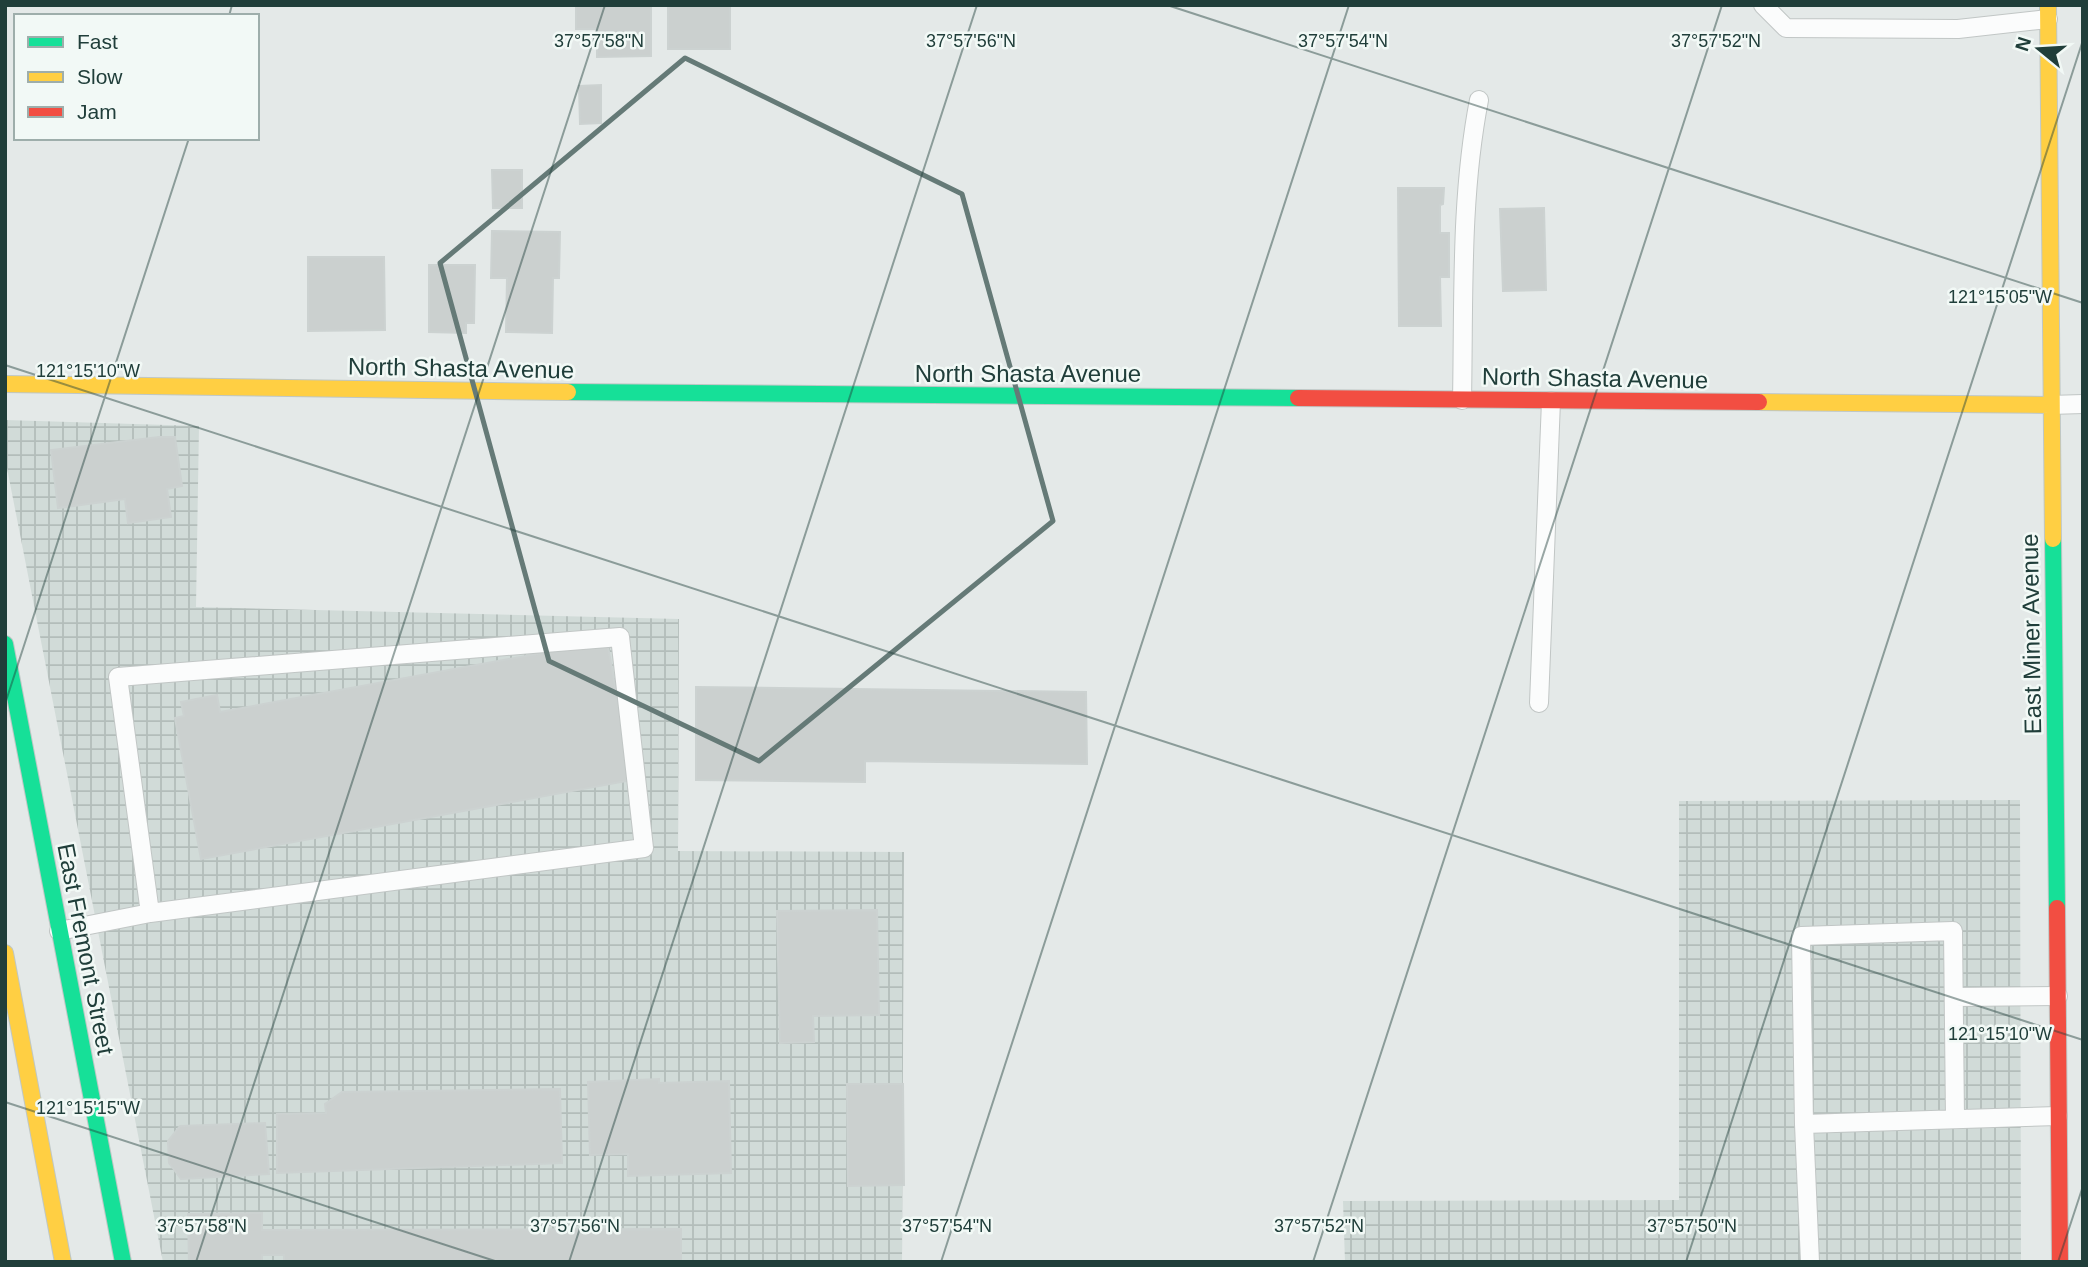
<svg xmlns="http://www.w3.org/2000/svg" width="2088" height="1267" viewBox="0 0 2088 1267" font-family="Arial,sans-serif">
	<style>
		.industrial { fill: url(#industrial-grid) }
		.building { fill: #cbd0cf; stroke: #ccd2d1; stroke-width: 2 }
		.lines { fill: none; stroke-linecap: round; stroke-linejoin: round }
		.lane-casing { stroke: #c1c6c5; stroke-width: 20 }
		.fast-casing { stroke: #bfc7c5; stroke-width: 18 }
		.slow-casing { stroke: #bfc7c5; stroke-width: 18 }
		.jam-casing { stroke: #bfc7c5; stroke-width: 18 }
		.lane { stroke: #fbfcfc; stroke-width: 18 }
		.fast { stroke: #16e098; stroke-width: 16 }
		.slow { stroke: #ffcf43; stroke-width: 16 }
		.jam { stroke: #f24e42; stroke-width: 16 }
		.marked { fill: none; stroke: #657a77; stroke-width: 5; stroke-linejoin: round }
		.ticks { fill: none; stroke: #203e3a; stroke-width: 2; stroke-opacity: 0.45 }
		.labels { text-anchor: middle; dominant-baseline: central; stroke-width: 5; stroke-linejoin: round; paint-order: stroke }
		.street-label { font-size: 24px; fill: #203e3a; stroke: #f2f9f6 }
		.ticks-label { font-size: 18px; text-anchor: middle; fill: #203e3a; stroke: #f2f9f6; stroke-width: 5; stroke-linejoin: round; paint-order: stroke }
	</style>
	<defs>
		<pattern id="industrial-grid" width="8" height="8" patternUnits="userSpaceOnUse" patternTransform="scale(1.75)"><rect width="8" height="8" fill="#d1dbd8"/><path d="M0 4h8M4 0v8" fill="none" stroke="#b3bdba"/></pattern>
	</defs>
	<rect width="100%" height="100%" fill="#e4e9e8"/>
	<path class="industrial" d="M5,420l194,6 -3,181 483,12 -1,232 226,1 -2,410h-739l-158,-804z
		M2020,800l1,462h-676l-2,-61 336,-1v-399z"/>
	<path class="building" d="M576,5h75v51l-54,1v-28h-21z
		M668,5h62v44h-62z
		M601,85v38l-21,1 -1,-38z
		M492,170h30v38h-29z
		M1398,188h46l-1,16 -3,1v28h9v44h-9l1,49h-42z
		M1544,208l2,82 -43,1 -3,-82z
		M492,231l68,1 -1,46h-6l-1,55 -46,-1 1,-54h-16z
		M308,257h76l1,73 -77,1z
		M429,265h46l-1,58h-8v10l-37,-1z
		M159,437h16l7,49 -15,3 4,28 -43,6 -3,-24 -67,9 -7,-58z
		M607,641l25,139 -431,79 -26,-141 9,-2 -3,-14 36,-7 3,17z
		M696,687l390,5 1,72 -222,-3v21l-169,-2z
		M877,910l2,105 -66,1 1,26 -34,1 -3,-132z
		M659,1079v4l70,-2 2,92 -103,3v-22l-38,1 -2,-73z
		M847,1084h56l1,101 -56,1z
		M560,1089l2,74 -285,10v-59l49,-1 -1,-9 17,-12z
		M265,1123l4,51 -88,5 -12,-16 -1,-22 12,-15z
		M262,1213v17l419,-1v33h-397v-7h-22v7h-73l-1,-48z"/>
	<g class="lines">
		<g class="lane-casing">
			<path id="lane" d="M1763,5l23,23 172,1 90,-10
				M1462,400c2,-100 -2,-202 17,-300
				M2050,405l33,-1
				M1539,703l12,-302
				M59,931l91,-18 494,-65 -24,-211 -502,40 32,236
				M1954,997l104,-1
				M1804,1124l-3,-188 152,-5 2,188
				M1810,1262l-6,-138 254,-8"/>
		</g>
		<g class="fast-casing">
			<path id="fast" d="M568,392l730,6
				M2053,539l4,369
				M5,644l118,618"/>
		</g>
		<g class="slow-casing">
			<path id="slow" d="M2048,5l5,534
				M5,384l563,8
				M1759,402l291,3
				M5,953l58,309"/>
		</g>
		<g class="jam-casing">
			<path id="jam" d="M1298,398l461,4
				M2057,908l3,354"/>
		</g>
		<use href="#lane" class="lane"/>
		<use href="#fast" class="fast"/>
		<use href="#slow" class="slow"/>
		<use href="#jam" class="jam"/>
	</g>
	<path class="marked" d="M685,58l277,136 91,327 -294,240 -210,-100 -109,-398z"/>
	<path class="ticks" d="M1167,5l916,298M229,16l3,-11M5,365l2078,675M5,704l184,-566M5,1102l493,160M196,1262l409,-1257M569,1262l408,-1257M941,1262l408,-1257M1313,1262l409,-1257M1686,1262l397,-1222M2058,1262l25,-76"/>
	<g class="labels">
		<g class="street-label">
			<text transform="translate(461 368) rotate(1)">North Shasta Avenue</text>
			<text x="1028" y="373">North Shasta Avenue</text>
			<text transform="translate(1595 378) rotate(1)">North Shasta Avenue</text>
			<text transform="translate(2031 634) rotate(-91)">East Miner Avenue</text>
			<text transform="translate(86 949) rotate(79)">East Fremont Street</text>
		</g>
	</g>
	<g class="ticks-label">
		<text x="599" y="47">37°57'58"N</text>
		<text x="971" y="47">37°57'56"N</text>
		<text x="1343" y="47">37°57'54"N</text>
		<text x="1716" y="47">37°57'52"N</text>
		<text x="2000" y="303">121°15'05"W</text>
		<text x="88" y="377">121°15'10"W</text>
		<text x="2000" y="1040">121°15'10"W</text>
		<text x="88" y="1114">121°15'15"W</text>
		<text x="202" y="1232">37°57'58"N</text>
		<text x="575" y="1232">37°57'56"N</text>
		<text x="947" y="1232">37°57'54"N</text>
		<text x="1319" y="1232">37°57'52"N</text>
		<text x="1692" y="1232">37°57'50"N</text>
	</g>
	<rect width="2088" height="1267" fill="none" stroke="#203e3a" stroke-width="14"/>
	<rect x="14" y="14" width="245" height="126" fill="#f2f9f6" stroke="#9eaeab" stroke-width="2"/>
	<rect x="28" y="37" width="35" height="10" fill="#16e098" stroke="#9eaeab" stroke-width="2"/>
	<text x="77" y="49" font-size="21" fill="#203e3a">Fast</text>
	<rect x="28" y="72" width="35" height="10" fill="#ffcf43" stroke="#9eaeab" stroke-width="2"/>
	<text x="77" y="84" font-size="21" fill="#203e3a">Slow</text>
	<rect x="28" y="107" width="35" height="10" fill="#f24e42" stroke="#9eaeab" stroke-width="2"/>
	<text x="77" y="119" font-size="21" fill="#203e3a">Jam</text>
	<g transform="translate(2039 49) rotate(288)" stroke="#f2f9f6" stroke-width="5" paint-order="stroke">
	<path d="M0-5L12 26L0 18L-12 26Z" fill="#203e3a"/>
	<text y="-10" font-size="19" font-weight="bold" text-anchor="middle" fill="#203e3a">N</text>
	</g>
</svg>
